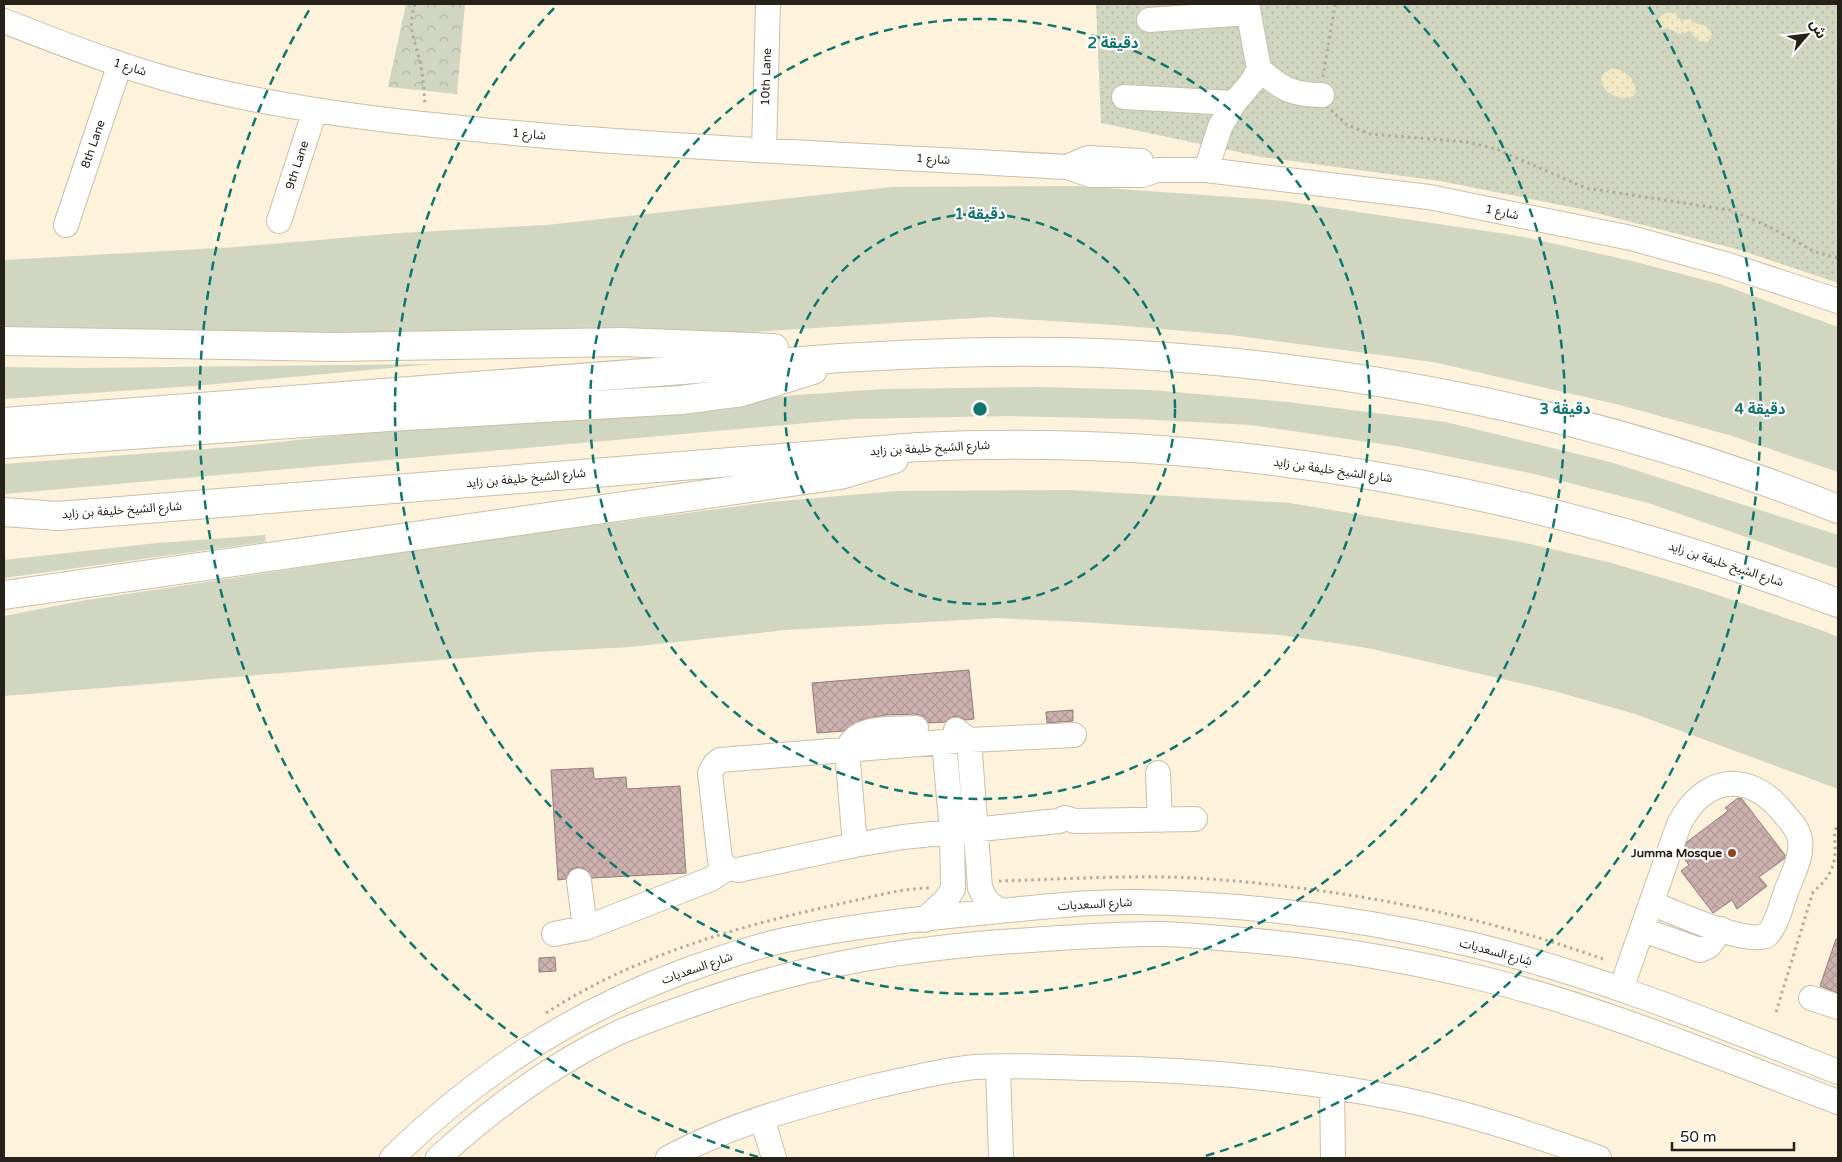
<svg xmlns="http://www.w3.org/2000/svg" width="1842" height="1162" viewBox="0 0 1842 1162" font-family="'Varela Round','Noto Sans Arabic',sans-serif">
	<style>
		.grass { fill: url(#grass-dots) }
		.sand { fill: url(#sand-dots) }
		.park { fill: url(#park-crowns) }
		.garden { fill: #d1d6c0 }
		.building { fill: url(#building-cross-hatch); stroke: #957c7a }
		.lines { fill: none; stroke-linecap: round; stroke-linejoin: round }
		.minor-casing { stroke: #cabfaa; stroke-width: 26 }
		.highway-casing { stroke: #cabfaa; stroke-width: 30 }
		.path { stroke: #b3ab99; stroke-width: 3; stroke-dasharray: 2.5 4; stroke-linecap: butt }
		.minor { stroke: #fff; stroke-width: 24 }
		.highway { stroke: #fff; stroke-width: 28 }
		.ring { fill: none; stroke: #0f766e; stroke-width: 2.5; stroke-dasharray: 9 6 }
		.poi-dot { fill: #8c4521; stroke: #fff; stroke-width: 2 }
		.labels { text-anchor: middle; dominant-baseline: central; stroke-width: 4.5; stroke-linejoin: round; paint-order: stroke }
		.street-label { font-size: 12px; fill: #262219; stroke: #fff }
		.poi-label { font-size: 12px; font-weight: bold; fill: #262219; stroke: #fff; text-anchor: end }
		.centre { fill: #0f766e; stroke: #fff; stroke-width: 2.5 }
		.ring-label { font-size: 15px; text-anchor: middle; font-weight: bold; fill: #0f766e; stroke: #fff; stroke-width: 4.5; stroke-linejoin: round; paint-order: stroke }
	</style>
	<defs>
		<pattern id="grass-dots" width="8" height="8" patternUnits="userSpaceOnUse" patternTransform="scale(1.25)"><rect width="8" height="8" fill="#d1d6c0"/><path d="M2 2h.1M6 6h.1" fill="none" stroke="#b3b7a4" stroke-width="1.8" stroke-linecap="round"/></pattern>
		<pattern id="sand-dots" width="8" height="8" patternUnits="userSpaceOnUse" patternTransform="scale(1.25)"><rect width="8" height="8" fill="#f3e9c4"/><path d="M2 2h.1M6 6h.1" fill="none" stroke="#d0c8a8" stroke-width="1.8" stroke-linecap="round"/></pattern>
		<pattern id="park-crowns" width="20" height="18" patternUnits="userSpaceOnUse" patternTransform="scale(1.25)"><rect width="20" height="18" fill="#d1d6c0"/><path d="M2 6a3 3 0 1 1 6 0M12 15a3 3 0 1 1 6 0" fill="none" stroke="#b3b7a4"/></pattern>
		<pattern id="building-cross-hatch" width="8" height="8" patternUnits="userSpaceOnUse" patternTransform="scale(1.25)"><rect width="8" height="8" fill="#cdb1af"/><path d="M0 0l8 8M0 8l8-8" fill="none" stroke="#b09896"/></pattern>
	</defs>
	<rect width="100%" height="100%" fill="#fdf2db"/>
	<path class="grass" d="M1096,4h742v279l-98,-33 -159,-41 -141,-28 -178,-24 -161,-34z"/>
	<path class="sand" d="M1674,12l7,9 9,-2 7,5 10,2 5,8 -4,8 -9,-1 -9,-10 -10,3 -10,-5 -12,-1 -2,-6c5,-8 9,-9 18,-10z
		M1611,69c14,-1 27,12 24,26 -13,9 -38,-4 -33,-20z"/>
	<path class="park" d="M406,4h59l-8,90 -69,-7z"/>
	<path class="garden" d="M1079,186l205,15 235,35 113,25 88,23 118,43v145l-109,-37 -113,-31 -183,-42 -202,-27 -117,-10 -123,-8 -259,16 -233,3 -495,-9v-67l232,-13 164,-14 147,-8 345,-38z
		M433,364l-239,22 -190,13v-32l77,1z
		M1038,387l113,3 137,12 158,20 164,40 228,73v34l-190,-66 -118,-30 -128,-26 -151,-22 -115,-6 -127,-3 -156,3 -849,75v-30l228,-17 139,-15 426,-37 86,-6z
		M1071,490l219,13 226,38 92,21 92,27 121,41 17,7v152l-203,-75 -81,-23 -186,-43 -88,-13 -200,-13 -82,-4 -212,12 -156,17 -94,5 -532,44v-80l77,-15 396,-60 293,-39 127,-11z
		M265,535l1,7 -262,36v-18l153,-17z"/>
	<path class="building" d="M969,670l5,49 -8,1 -9,-4 -7,2 -5,4 -17,1 -5,-7 -7,-2 -31,1 -23,5 -18,11 -27,2 -5,-50z
		M1073,710v11l-26,2 -1,-11z
		M593,768l1,11 32,-2 1,12 53,-3 6,87 -94,5 -7,-9 -7,-2 -8,3 -4,9 -8,1 -7,-110z
		M1738,798l4,1 43,56 -1,4 -25,18 8,9 -30,23 -5,-9 -19,13 -32,-42 8,-6 -7,-9 5,-14 41,-31 -3,-3z
		M1836,939h2v54l-18,-7z
		M555,957l1,14 -17,1v-14z"/>
	<g class="lines">
		<g class="minor-casing">
			<path id="minor" d="M1149,20l99,-7
				M4,21c69,27 138,54 211,70 109,25 221,35 333,45 172,14 346,21 519,31l24,8h51l15,-5h49l223,27 202,41 94,26 113,37
				M1259,69c23,20 33,26 63,26
				M1124,97l110,6
				M764,150l4,-146
				M1067,167l21,-9 53,3
				M1206,170l14,-43 14,-24 18,-21 7,-13 -12,-65
				M279,221l36,-111
				M66,225l54,-161
				M956,730l13,10 11,148 6,12 13,11
				M1074,735l-105,5 -249,20 -5,4 -5,9 10,87 7,8 11,2 117,-25 48,-8 156,-16 6,-3 10,3 120,-2
				M1158,773l2,47
				M855,845l-8,-95c10,-26 46,-20 69,-22
				M579,881l6,47
				M924,920l21,-19 8,-12 -1,-58 -8,-89
				M1643,930l57,20 9,-4 12,-17
				M554,934l31,-6 126,-49 16,-11
				M1621,989l58,-165c25,-47 67,-55 103,-13 7,9 17,18 18,29 3,17 -10,39 -15,55 -5,13 -8,31 -19,41 -24,8 -89,-23 -115,-33
				M1811,998l27,9
				M998,1067l3,91
				M1332,1087l1,71
				M762,1118l12,40
				M392,1158c85,-83 178,-144 290,-186 33,-12 68,-24 103,-32 71,-15 142,-22 214,-29 46,-4 92,-10 139,-9 111,2 228,17 336,43 125,31 245,80 364,127
				M438,1158c55,-50 114,-94 182,-126 25,-11 51,-20 77,-29 110,-39 218,-56 334,-63 42,-3 84,-6 126,-6 25,0 50,3 74,5 87,6 172,20 257,41 120,30 235,79 350,122
				M668,1158c65,-35 137,-54 208,-72 33,-7 66,-16 99,-19 37,-2 74,0 111,1 104,1 208,10 310,30 69,14 137,36 203,60"/>
		</g>
		<g class="highway-casing">
			<path id="highway" d="M4,341l331,6 287,-5 152,6
				M4,422l836,-64c93,-5 187,-9 281,-4 245,13 489,64 717,155
				M4,444l385,-27 292,-17 61,-8 71,-22
				M4,512l54,4 860,-69c315,-15 626,46 920,156
				M4,595l836,-120 54,-16"/>
		</g>
		<path class="path" d="M415,4c-7,24 -2,31 4,54 4,16 5,32 6,48
			M1323,77l12,-73
			M1331,110l16,15 23,9 97,8 29,7 90,39 144,22 38,16 47,26 23,6
			M999,881c70,-2 142,-7 212,-2 133,10 266,35 392,80
			M1776,1012l37,-120c13,-11 22,-23 22,-40 1,-10 -3,-19 3,-27
			M546,1013c89,-58 196,-88 298,-110 28,-6 58,-15 86,-15"/>
		<use href="#minor" class="minor"/>
		<use href="#highway" class="highway"/>
	</g>
	<g class="ring">
		<circle cx="980" cy="409" r="195"/>
		<circle cx="980" cy="409" r="390"/>
		<path d="M1404 6A585 585 0 1 1 556 6"/>
		<path d="M758 1157A780 780 0 0 1 311 7M1649 7A780 780 0 0 1 1202 1157"/>
	</g>
	<circle class="poi-dot" cx="1732" cy="853" r="5"/>
	<g class="labels">
		<g class="street-label">
			<text transform="translate(130 67) rotate(17)">شارع 1</text>
			<text transform="translate(766 77) rotate(-88)">10th Lane</text>
			<text transform="translate(529 134) rotate(5)">شارع 1</text>
			<text transform="translate(93 144) rotate(-71)">8th Lane</text>
			<text transform="translate(933 159) rotate(3)">شارع 1</text>
			<text transform="translate(297 165) rotate(-72)">9th Lane</text>
			<text transform="translate(1502 212) rotate(12)">شارع 1</text>
			<text transform="translate(930 448) rotate(-3)">شارع الشيخ خليفة بن زايد</text>
			<text transform="translate(1333 470) rotate(8)">شارع الشيخ خليفة بن زايد</text>
			<text transform="translate(526 478) rotate(-5)">شارع الشيخ خليفة بن زايد</text>
			<text transform="translate(122 510) rotate(-4)">شارع الشيخ خليفة بن زايد</text>
			<text transform="translate(1726 564) rotate(18)">شارع الشيخ خليفة بن زايد</text>
			<text transform="translate(1095 904) rotate(-3)">شارع السعديات</text>
			<text transform="translate(1496 952) rotate(15)">شارع السعديات</text>
			<text transform="translate(697 968) rotate(-19)">شارع السعديات</text>
		</g>
		<g class="poi-label">
			<text x="1722" y="853">Jumma Mosque</text>
		</g>
	</g>
	<circle cx="980" cy="409" r="8" class="centre"/>
	<g class="ring-label">
		<text x="1113" y="48">2 دقيقة</text>
		<text x="980" y="219">1 دقيقة</text>
		<text x="1565" y="414">3 دقيقة</text>
		<text x="1760" y="414">4 دقيقة</text>
	</g>
	<rect width="1842" height="1162" fill="none" stroke="#262219" stroke-width="10"/>
	<g transform="translate(1807 35) rotate(62)" stroke="#ffffff" stroke-width="4" paint-order="stroke">
	<path d="M0-4L9 19L0 12L-9 19Z" fill="#262219"/>
	<text y="-8" font-size="14" font-weight="bold" text-anchor="middle" fill="#262219">ش</text>
	</g>
	<path d="M1672 1142v8h122v-8" fill="none" stroke="#262219" stroke-width="2.5"/>
	<text x="1680" y="1142" font-size="15" fill="#262219" stroke="#ffffff" stroke-width="4" paint-order="stroke">50 m</text>
</svg>
